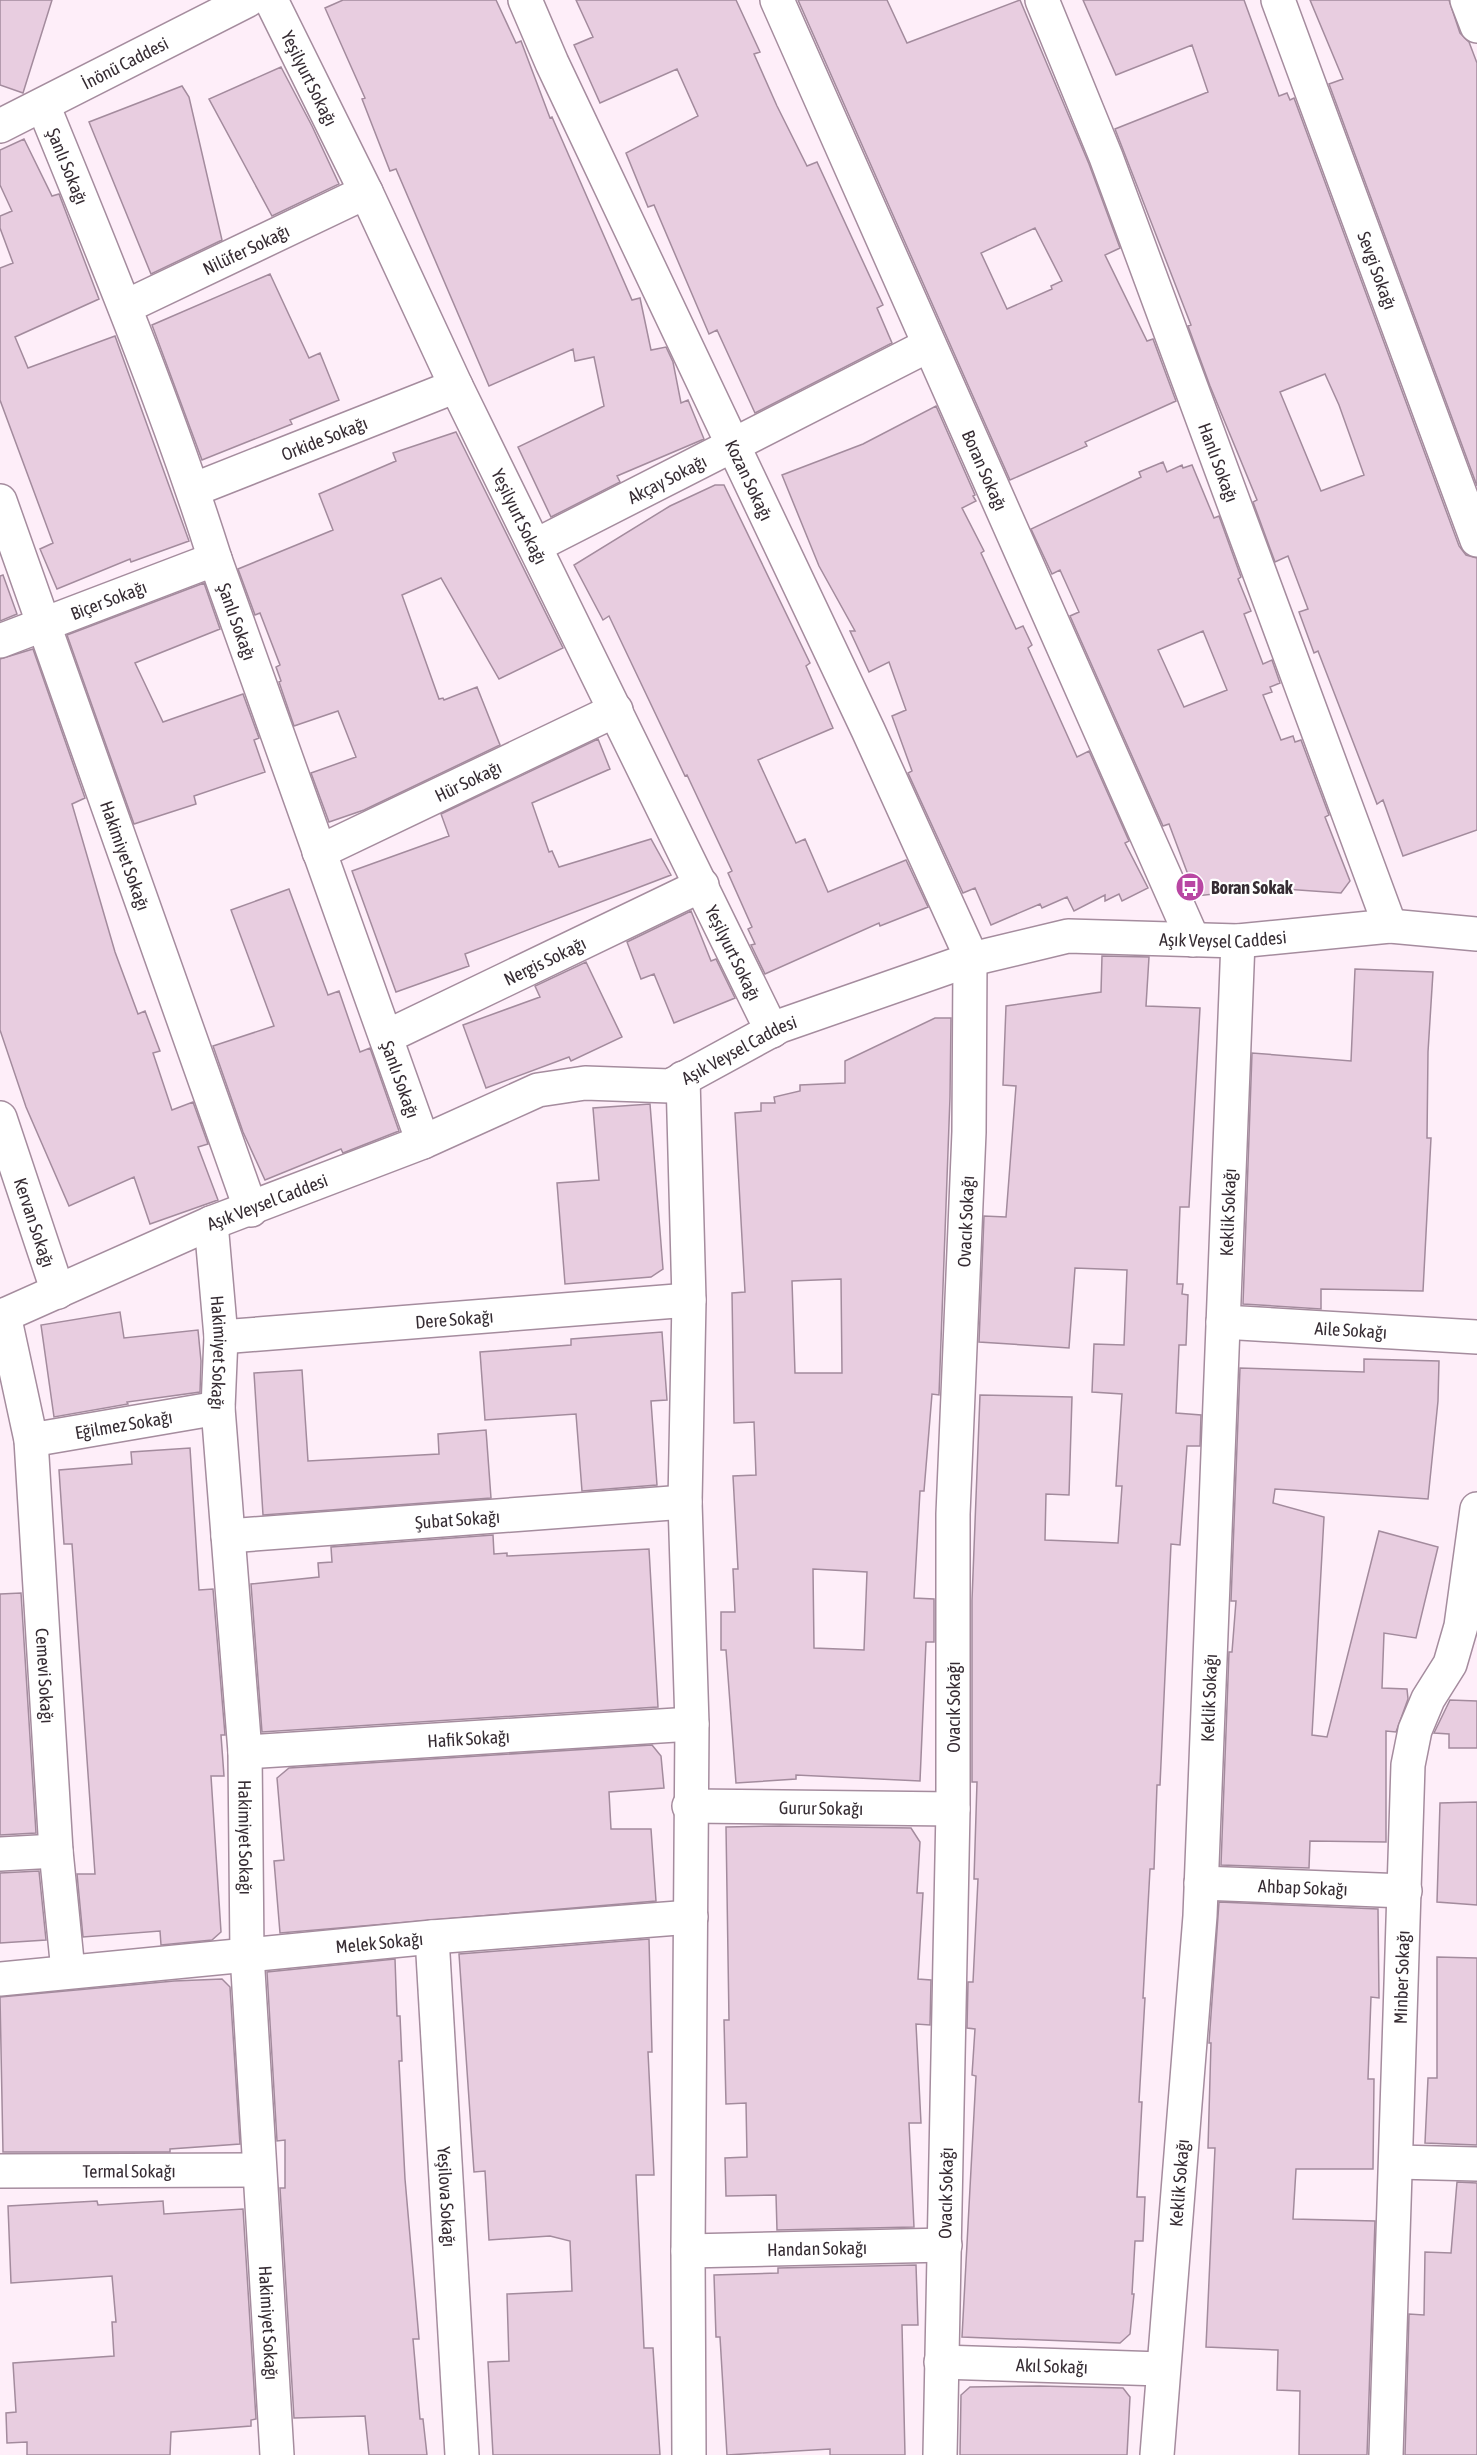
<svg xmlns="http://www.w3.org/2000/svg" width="1477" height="2455" viewBox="0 0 1477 2455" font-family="'Asap Condensed',sans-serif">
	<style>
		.building { fill: #e8cde0; stroke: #a38b9d; stroke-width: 1.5; fill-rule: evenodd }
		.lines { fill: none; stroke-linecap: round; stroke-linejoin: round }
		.minor-casing { stroke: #a58c9e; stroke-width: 36 }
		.minor { stroke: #fff; stroke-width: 33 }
		.labels { text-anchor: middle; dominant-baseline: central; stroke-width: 4.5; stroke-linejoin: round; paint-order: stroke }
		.street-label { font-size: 18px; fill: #362c33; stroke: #fff }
		.poi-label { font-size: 18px; font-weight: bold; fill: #362c33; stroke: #fff; text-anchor: start }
	</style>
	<rect width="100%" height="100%" fill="#feeef9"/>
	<path class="building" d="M0,0h52l-29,93 -23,-8z
		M343,0h153l20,43 5,-2 29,77 2,-1 80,183 8,-2 11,52 15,-3 7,15 8,41 7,-3 16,39 -87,37 3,6 -69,35 -33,-70 86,-41 -10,-49 -19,4 -2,-12 -84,37 -93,-217 -6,2 -28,-72 3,-1 -40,-90z
		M576,0h160l24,52 -6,2 23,52 30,60 10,-4 66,143 -6,3 15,35 -137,70 -38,-83 -8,4 -55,-129 -6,2 -22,-54 72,-37 -21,-47 -77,34 -26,-58 19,-8z
		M798,0h89l20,43 113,-43 69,164 31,84 -15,7 42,86 6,-2 23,62 -91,41 2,4 -77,34zM1035,228l27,53 -11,5 1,3 -45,20 -26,-56z
		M1083,0h161l35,96 8,-3 3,7 4,-2 165,448 7,9 11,3v272l-74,26 -20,-56 -6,4 -59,-153 -4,2 -15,-41 9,-3 -20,-53 -13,6 -22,-60 4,-2 -47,-114 -22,-60 3,-1 -76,-196 93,-37 -16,-47 -76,30zM1325,374l14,31 25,70 -43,16 -41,-99z
		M1310,0h139l11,33 9,9 8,21v423l-148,-402 14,-5z
		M281,67l31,59 27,58 -67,32 -63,-117z
		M182,86l7,11 33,143 -71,34 -62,-152z
		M24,139l28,57 7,-2 40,105 -84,38 13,31 87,-32 74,205 -58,21 -1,-3 -73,30 -17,-40 13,-6 -53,-143v-132l13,-5 -13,-35v-12l12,-5 -12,-26v-35z
		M270,274l39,84 11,-5 19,47 -49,20 2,4 -90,36 -50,-135z
		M936,406l39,89 -2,1 3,5 -14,7 22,43 -3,2 35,76 7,-3 9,19 -4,3 49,109 12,-6 40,90 -4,2 23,45 -26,13 -3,-7 -14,7v-6l-31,16 -7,-14 -25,11 -2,-4 -49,21 -16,-37 -12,5 -55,-120 4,-2 -20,-55 14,-6 -17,-48 -20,10 -19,-41h5l-36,-65 -37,-91 81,-31z
		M456,432l107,216 -64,31 -58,-101 -39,17 37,104 4,-1 1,2 33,-13 23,58 -136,65 -35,12 -18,-49 45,-16 -18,-46 -44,15 -15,-44 2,-1 -5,-14 4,-2 -20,-52 -5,2 -17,-46 95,-39 -14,-36 77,-33 -3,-8z
		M1163,462l4,10 15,-7 1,3 9,-3 22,53 5,-2 22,61 -3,2 13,32 -7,3 19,50 9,-4 8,23 -10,4 2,5 -9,3 18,45 12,-4 2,6 6,-2 28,75 -4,2 25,64 -9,12 -72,-5 -73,8 -27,-72 -6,2 -93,-210 9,-4 -19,-42 -8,4 -21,-45 110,-52 -2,-5zM1203,631l24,59 -43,17 -26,-57z
		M715,485h9l86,178 -4,3 27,62 -75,32 38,83 9,-4 23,53 78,-32 22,47 -48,19 -1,-3 -114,51 -14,-29 4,-1 -7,-15 4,-2 -24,-54 4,-2 -45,-96 -2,1 -76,-160 -6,4 -29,-55 96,-59z
		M3,575l14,39 -17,7v-45z
		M204,583l16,46 -85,34 28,59 80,-28 16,44 -5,2 11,32 -71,24 2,8 -62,20 -67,-189z
		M33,649l52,149 -13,6 43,148 23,62 7,-3 15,40 -7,2 19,57 21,-8 15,42 -10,3 20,53 -68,24 -16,-47 -65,29 -43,-99 -26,-77v-371z
		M598,739l12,30 -78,34 17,49 3,-1 7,16 92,-28 20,36 -206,79 4,12 -73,26 -44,-121 97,-35 -8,-22z
		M289,889l39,106 11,-4 21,61 10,-4 29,83 -56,22 -2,-4 -76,31 -22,-48 -30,-86 61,-20 -43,-116z
		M691,911l20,50 5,-2 19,39 -61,25 -20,-49 -13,5 -14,-37z
		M1102,956l47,1 -3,49 54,2 -11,199h-9l-3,77h6l-1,10 6,1 -2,50h-7l-3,68 25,2 -1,31h-13l-7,99 -9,-1 -11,241h-3l-3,84h-4l-7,129h2l-6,104h3l-5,95h8l-2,44h-8l-3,53h2l-4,40 -10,9 -158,-6 14,-261 -4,-1 3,-46 -8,-1 1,-46h5l5,-103h-4l3,-97h-5v-182l8,-205 92,2 -3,98 -23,-1 -1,46 73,3 4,-57h-6l6,-92 -30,-2 2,-48 30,1 3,-75 -52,-2 -6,80 -90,-6 5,-126 22,1 10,-131 -13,-1 3,-79 95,-14z
		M586,962l36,75 -51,24 -2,-4 -83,31 -23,-63 77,-28 -5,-11z
		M1355,969l78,3 -5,80 -1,86h4l-8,153 -102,-2v20l-78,-5 9,-251 99,8z
		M935,1018h16l-1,79 -11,298 -7,-1 -8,97h-4l-6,107 20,1v43h-8l-6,139 -124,-6v4l-60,4 -10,-133h-5v-38h14l-2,-43h5l-5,-93 23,-1 -2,-53 -20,1 -2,-130 13,-1 -10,-179 26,-2v-8h14l-1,-6 26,-6v-6l45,-2v-22zM841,1279l1,94h-47l-3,-92zM813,1569l54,3 -3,78 -50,-2z
		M650,1104l13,165 -12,8 -86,7 -8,-101 42,-3 -6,-72z
		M120,1312l4,26 74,-8 3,31 -1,31 -73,10 1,2 -74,13 -13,-92z
		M662,1332l5,68 -16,1 6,84 -75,6 -6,-77 -91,6 -5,-68 91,-7v-6z
		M1364,1359l75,2 -1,40 -10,98 -153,-10 -2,14 51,14 -12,218 15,2 52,-206 59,16 -22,91 -32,-5 -2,55 25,1 1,10 -12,33 -10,-1v111l-76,-1 -1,27 -88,-3 8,-213h3l4,-51h-5l9,-233 124,4z
		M302,1370l6,91 131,-7 -1,-20 48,-4 5,68 -228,17 -9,-142z
		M190,1448l9,142 14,-1 12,146h-4l3,41h-13l10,156 -9,8 -51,5 -1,-14 -77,6 -6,-63h18l-23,-330h-8l-5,-74 73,-6 -1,-12z
		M493,1535l1,19 13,-1v3l142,-7 9,158 -396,25 -11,-148 68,-7 -1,-14 14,-1 -1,-15z
		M21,1593l15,240 -36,2v-241z
		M1450,1700l27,1v47h-28v-14l-15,-1z
		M652,1745l9,11 3,32 -55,4 2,37h40l5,72 -376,32 -6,-72 10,-1 -7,-82 12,-10z
		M1477,1802v103l-40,-3 3,-99z
		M780,1826l131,2 9,14 -3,51h6l-5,86 13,1 -1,45 -14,-1 5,99h-12l5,104 -137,3 -1,-35 -50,1 -1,-38 22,-1 -1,-54 -20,1 -2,-84h5l-3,-193z
		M39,1871l7,69 -46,3v-70z
		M1219,1902l159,7 1,89 -8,-1 -3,82h6l-1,90h-77l-3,50 82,2 -8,234h-68l1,-64 -23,-1 1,-40 -72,-3 9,-199h-7l3,-105h-2z
		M649,1939l3,113h-4l6,123h-18l8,173h9l7,107h-167l-5,-93 21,-1 -2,-67 65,-3 -2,-50 -20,-5 -61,4 -4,-69 -11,1 -15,-218z
		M1437,1957l40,1v187l-52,-2 3,-65h9z
		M395,1959l2,57h3l2,45h-3l6,118 14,160h-6l7,80h3l4,36h-58l-4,-39 -71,2 -14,-230h5v-48l-8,1 -10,-169z
		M222,1979l8,8 10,157 -70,5v3h-167l-3,-155 174,-16z
		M1457,2182l20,1v272h-72l4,-141 15,1 1,-63 26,1z
		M97,2201l1,4 65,-4 1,13 79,-5 13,210 -5,1v6l-80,6 -1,23h-143v-13l-20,1 -1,-30 10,-1 -3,-49 101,-7 -2,-34h4l-4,-46 -101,7 -3,-77z
		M916,2265l2,60h-16l3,130h-75v-6l-103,6 -7,-118h-4l-2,-62 64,-2v-5z
		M1039,2386l84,2 7,9 -3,58h-167l1,-60 9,-8z"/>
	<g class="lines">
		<g class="minor-casing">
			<g id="minor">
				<path id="s1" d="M271,0l95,192 90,194 316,645"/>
				<path id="s2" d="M525,0l27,63 316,667 104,229"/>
				<path id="s3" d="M777,0l416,940"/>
				<path id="s4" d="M1042,0l64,157 284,769"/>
				<path id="s5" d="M1278,0l199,540"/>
				<path d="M1467,0l10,26"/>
				<path id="s6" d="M43,105c61,150 123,299 172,454l208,583"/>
				<path id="s7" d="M0,126l248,-126"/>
				<path id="s8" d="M125,307l241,-115"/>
				<path id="s9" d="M193,490l263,-104"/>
				<path id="s10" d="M0,501l251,709"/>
				<path id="s11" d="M535,546l394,-201"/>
				<path id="s12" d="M0,641l215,-82"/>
				<path id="s13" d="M319,852l297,-142"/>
				<path id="s14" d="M386,1037l316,-152"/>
				<path d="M683,1078l6,222 -4,202 7,222 -4,527 1,204"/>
				<path id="s15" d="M0,1118l58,174"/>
				<path id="s16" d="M211,1223l10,114 -3,71 27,344 2,202 30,501"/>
				<path id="s17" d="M4,1315l27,125 25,411 12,120"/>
				<path id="s18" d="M0,1317l211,-94 212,-81 115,-52 47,-7 85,3 110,-60 192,-67 96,-23 170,5 152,-15 87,8"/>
				<path id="s19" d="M1223,1322l254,15"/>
				<path id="s20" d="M221,1337l468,-37"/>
				<path id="s21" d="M31,1440l187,-32"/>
				<path id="s22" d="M228,1536l457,-34"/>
				<path id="s23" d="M245,1752l447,-28"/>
				<path id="s24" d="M689,1806l264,3"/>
				<path d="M0,1854l56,-3"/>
				<path id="s25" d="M1201,1883l204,8"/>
				<path id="s26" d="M432,1937l30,518"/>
				<path id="s27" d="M0,1979l432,-42 259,-20"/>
				<path d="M1397,2162l80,2"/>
				<path id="s28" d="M0,2171l259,-1"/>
				<path id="s29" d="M688,2251l257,-6"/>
				<path id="s30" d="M941,2362l221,7"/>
				<path id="s31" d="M940,2455l13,-646v-295l16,-382 1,-172"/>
				<path id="s32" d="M1157,2455l43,-539 38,-975"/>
				<path id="s33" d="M1386,2455l22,-690 7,-35 13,-31 22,-35 11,-38 16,-117"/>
			</g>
		</g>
		<use href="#minor" class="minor"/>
	</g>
	<defs>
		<g id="bus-disc" transform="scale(1.5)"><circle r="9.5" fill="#b947a3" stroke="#fff"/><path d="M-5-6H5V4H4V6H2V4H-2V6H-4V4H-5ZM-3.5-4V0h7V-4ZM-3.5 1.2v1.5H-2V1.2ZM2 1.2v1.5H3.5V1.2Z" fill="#fff"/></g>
	</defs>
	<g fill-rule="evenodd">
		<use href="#bus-disc" x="1190" y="887"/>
	</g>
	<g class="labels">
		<g class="street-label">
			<text stroke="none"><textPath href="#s7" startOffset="140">İnönü Caddesi</textPath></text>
			<text stroke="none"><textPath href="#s1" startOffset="87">Yeşilyurt Sokağı</textPath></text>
			<text stroke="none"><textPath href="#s6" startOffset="66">Şanlı Sokağı</textPath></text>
			<text stroke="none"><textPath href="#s8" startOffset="134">Nilüfer Sokağı</textPath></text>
			<text stroke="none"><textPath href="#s5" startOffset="288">Sevgi Sokağı</textPath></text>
			<text stroke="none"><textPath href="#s9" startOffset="141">Orkide Sokağı</textPath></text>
			<text stroke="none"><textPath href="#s4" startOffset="495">Hanlı Sokağı</textPath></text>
			<text stroke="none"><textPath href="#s3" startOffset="514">Boran Sokağı</textPath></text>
			<text stroke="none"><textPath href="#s11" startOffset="148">Akçay Sokağı</textPath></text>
			<text stroke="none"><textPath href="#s2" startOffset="530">Kozan Sokağı</textPath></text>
			<text stroke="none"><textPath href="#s1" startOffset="573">Yeşilyurt Sokağı</textPath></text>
			<text stroke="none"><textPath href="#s12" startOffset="116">Biçer Sokağı</textPath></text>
			<text stroke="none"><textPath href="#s6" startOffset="552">Şanlı Sokağı</textPath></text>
			<text stroke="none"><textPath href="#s13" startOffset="165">Hür Sokağı</textPath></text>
			<text stroke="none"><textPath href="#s10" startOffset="376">Hakimiyet Sokağı</textPath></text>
			<text stroke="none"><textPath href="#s18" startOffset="1299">Aşık Veysel Caddesi</textPath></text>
			<text stroke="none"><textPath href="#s1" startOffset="1059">Yeşilyurt Sokağı</textPath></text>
			<text stroke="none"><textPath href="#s14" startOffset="176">Nergis Sokağı</textPath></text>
			<text stroke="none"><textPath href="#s18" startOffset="795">Aşık Veysel Caddesi</textPath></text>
			<text stroke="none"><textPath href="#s6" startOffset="1038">Şanlı Sokağı</textPath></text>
			<text stroke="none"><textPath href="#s18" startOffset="291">Aşık Veysel Caddesi</textPath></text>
			<text stroke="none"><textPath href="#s32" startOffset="1245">Keklik Sokağı</textPath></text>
			<text stroke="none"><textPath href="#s31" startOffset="1234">Ovacık Sokağı</textPath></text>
			<text stroke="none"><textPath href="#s15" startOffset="110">Kervan Sokağı</textPath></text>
			<text stroke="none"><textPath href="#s20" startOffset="234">Dere Sokağı</textPath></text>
			<text stroke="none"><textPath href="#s19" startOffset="128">Aile Sokağı</textPath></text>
			<text stroke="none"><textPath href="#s16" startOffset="130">Hakimiyet Sokağı</textPath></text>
			<text stroke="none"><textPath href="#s21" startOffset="94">Eğilmez Sokağı</textPath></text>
			<text stroke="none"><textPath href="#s22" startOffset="230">Şubat Sokağı</textPath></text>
			<text stroke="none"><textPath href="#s17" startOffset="364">Cemevi Sokağı</textPath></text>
			<text stroke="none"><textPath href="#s32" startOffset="759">Keklik Sokağı</textPath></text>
			<text transform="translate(953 1707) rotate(-90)">Ovacık Sokağı</text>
			<text stroke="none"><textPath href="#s23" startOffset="224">Hafik Sokağı</textPath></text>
			<text stroke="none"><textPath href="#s24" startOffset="132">Gurur Sokağı</textPath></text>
			<text stroke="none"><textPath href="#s16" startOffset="616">Hakimiyet Sokağı</textPath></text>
			<text stroke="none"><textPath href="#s25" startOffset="102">Ahbap Sokağı</textPath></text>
			<text stroke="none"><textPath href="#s27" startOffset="381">Melek Sokağı</textPath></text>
			<text stroke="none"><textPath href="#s33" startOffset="478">Minber Sokağı</textPath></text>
			<text stroke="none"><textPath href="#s28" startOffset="129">Termal Sokağı</textPath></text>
			<text stroke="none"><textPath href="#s32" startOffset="273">Keklik Sokağı</textPath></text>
			<text stroke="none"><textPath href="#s31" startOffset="262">Ovacık Sokağı</textPath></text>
			<text stroke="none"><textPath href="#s26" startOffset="260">Yeşilova Sokağı</textPath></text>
			<text stroke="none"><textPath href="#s29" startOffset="129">Handan Sokağı</textPath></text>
			<text stroke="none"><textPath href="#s16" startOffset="1102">Hakimiyet Sokağı</textPath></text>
			<text stroke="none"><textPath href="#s30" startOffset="111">Akıl Sokağı</textPath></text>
		</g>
		<g class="poi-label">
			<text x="1211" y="887">Boran Sokak</text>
		</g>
	</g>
</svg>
